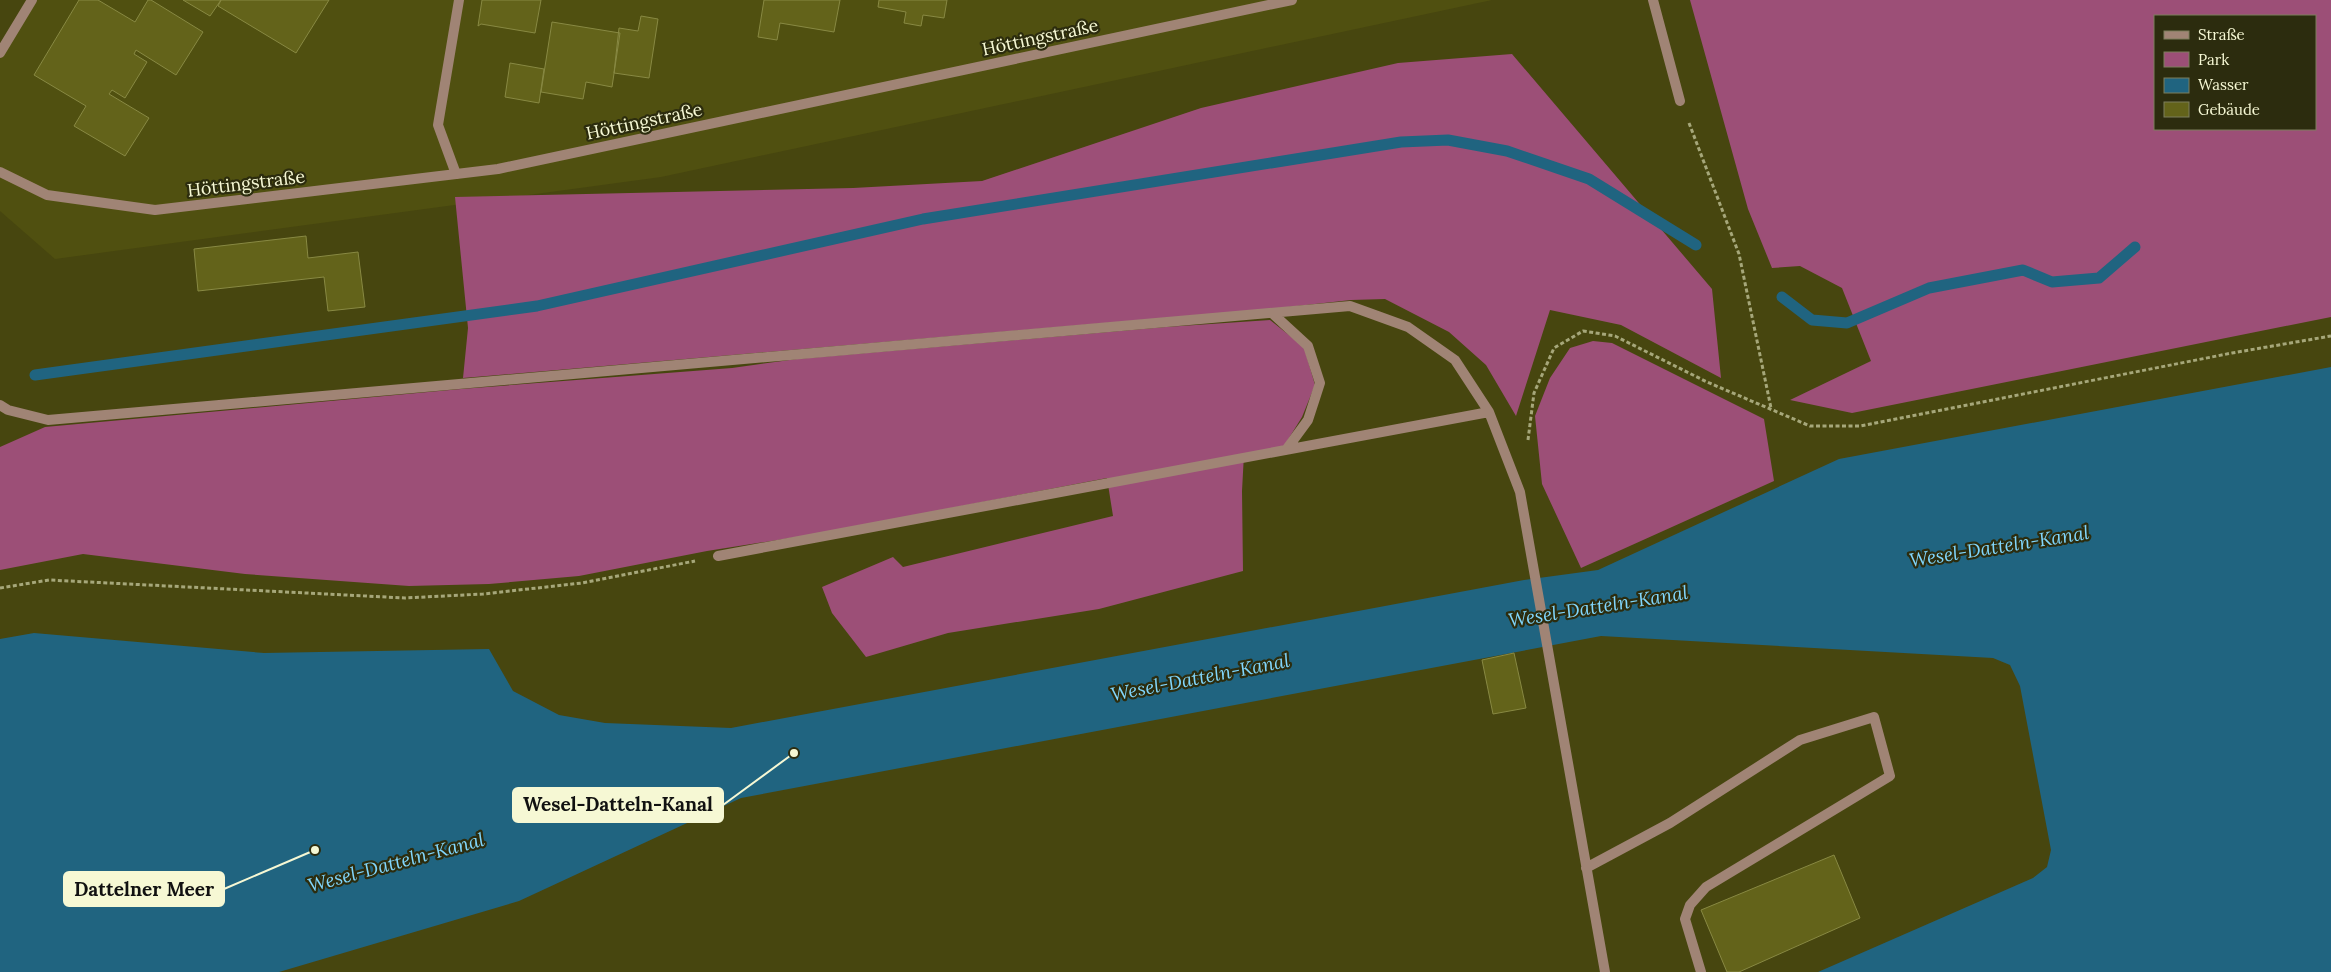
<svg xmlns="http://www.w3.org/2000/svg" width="2331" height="972" viewBox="0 0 2331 972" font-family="Lora,serif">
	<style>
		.built { fill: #505010 }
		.green { fill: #9c4f77; fill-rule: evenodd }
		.water { fill: #206480 }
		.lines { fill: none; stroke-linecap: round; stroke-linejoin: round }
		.stream { stroke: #206480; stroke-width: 11 }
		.building { fill: #63631a; stroke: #888943 }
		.path { stroke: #a6a77a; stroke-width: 3; stroke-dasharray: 4 2.5; stroke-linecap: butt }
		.service { stroke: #a08475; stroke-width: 10 }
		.minor { stroke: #a08475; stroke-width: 10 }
		.labels { text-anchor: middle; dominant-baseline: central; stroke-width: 4.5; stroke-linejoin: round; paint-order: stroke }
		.street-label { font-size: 18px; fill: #f6f8d4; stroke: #2c2c0e }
		.water-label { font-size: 19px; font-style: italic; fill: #81d6fc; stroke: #2c2c0e }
		.leader { fill: none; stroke: #f6f8d4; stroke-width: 2 }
		.callout-dot { fill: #f6f8d4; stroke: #2c2c0e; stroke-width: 2 }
		.callout { fill: #f6f8d4; stroke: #f6f8d4; stroke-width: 2 }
		.callout-label { font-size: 19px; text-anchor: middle; font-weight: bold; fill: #111 }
	</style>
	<rect width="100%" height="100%" fill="#47460f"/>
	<path class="built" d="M35,0h1457l-831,177 -606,82 -55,-48v-155z"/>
	<path class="green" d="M1690,0h641v317l-479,96 -62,-13 81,-39 -29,-73 -42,-22 -28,2 -24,-59zM2155,16h160v113h-160z
		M1512,54l200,235 9,89 -100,-53 -71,-15 -34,106 -30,-51 -37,-33 -64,-33 -34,1 -82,9 -806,69 5,-50 -13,-131 398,-9 129,-7 219,-73 197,-45z
		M1270,320l34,27 11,38 -13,32 -18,29 -40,8 -2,37 1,80 -144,38 -151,24 -82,24 -34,-44 -10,-26 71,-30 10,10 210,-51 -6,-38 -285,55 -115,18 -128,25 -90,8 -80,2 -164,-12 -162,-20 -83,16v-123l45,-20 416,-38 271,-21 65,-9 369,-32z
		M1593,341l19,2 152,76 10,62 -193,87 -39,-84 -7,-68 15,-38 20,-30z"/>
	<path class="water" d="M2331,367v605h-513l215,-94 14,-11 4,-17 -31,-164 -10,-21 -17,-7 -392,-22 -860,162 -222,103 -240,71h-279v-333l34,-6 230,20 225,-4 24,42 46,24 46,8 126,5 793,-148 74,-10 241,-111z"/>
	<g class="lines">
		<path class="stream" d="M1782,297l30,23 35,3 82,-35 94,-18 29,12 47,-4 36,-31
			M35,375l502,-69 386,-87 478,-77 47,-2 59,11 82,28 107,66"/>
	</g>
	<path class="building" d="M79,0h19l37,22 13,-22h3l52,32 -27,43 -40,-25 -2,4 13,8 -22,36 -13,-8 -3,4 40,24 -24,38 -51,-30 12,-20 -52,-31z
		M183,0h38l-11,16z
		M221,0h108l-33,53 -78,-47z
		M482,0h59l-6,33 -54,-9 -3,2z
		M764,0h76l-6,32 -54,-9 -3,17 -19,-3z
		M879,0h68l-3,18 -21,-3 -2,11 -17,-3 2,-11 -28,-5z
		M641,16l17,3 -9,59 -35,-5 5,-45 19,3z
		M552,22l68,11 -8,54 -26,-5 -3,17 -42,-7z
		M510,63l34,6 -5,34 -34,-6z
		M306,236l2,22 50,-6 7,55 -37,4 -4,-34 -126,14 -4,-42z
		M1514,653l12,55 -33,6 -11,-54z
		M1834,855l26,63 -121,54h-12l-26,-62z"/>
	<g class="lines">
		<path class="path" d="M1689,123l50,131 32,154
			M1528,440l6,-47 20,-45 29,-17 32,5 92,46 103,44h50l372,-73 99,-17
			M0,588l49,-8 356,18 78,-4 99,-11 113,-22"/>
		<path class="service" d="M1653,0l27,101
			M456,174l-18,-49 21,-125
			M1272,313l36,33 12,37 -12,37 -22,30
			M0,405l8,5 40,10 1302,-114 58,21 47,33 34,52 31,80 85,480
			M718,556l771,-144
			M1586,868l84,-45 130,-83 74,-23 16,59 -184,111 -16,18 -5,14 16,53"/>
		<path class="minor" d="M0,53l32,-53
			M0,172l47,23 108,15 343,-41 794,-169"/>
	</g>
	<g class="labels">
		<g class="street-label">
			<text transform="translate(1040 37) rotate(-12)">Höttingstraße</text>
			<text transform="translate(644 121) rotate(-12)">Höttingstraße</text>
			<text transform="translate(246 183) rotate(-7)">Höttingstraße</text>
		</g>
		<g class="water-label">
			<text transform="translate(1999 546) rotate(-9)">Wesel-Datteln-Kanal</text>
			<text transform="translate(1598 606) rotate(-9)">Wesel-Datteln-Kanal</text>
			<text transform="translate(1200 677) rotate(-11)">Wesel-Datteln-Kanal</text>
			<text transform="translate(396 862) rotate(-15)">Wesel-Datteln-Kanal</text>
		</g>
	</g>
	<path class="leader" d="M794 753L723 805M315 850L224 889"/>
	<g class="callout-dot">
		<circle cx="794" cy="753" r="5"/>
		<circle cx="315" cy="850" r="5"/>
	</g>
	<g class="callout">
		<rect x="513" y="788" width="210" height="34" rx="5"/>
		<rect x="64" y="872" width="160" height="34" rx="5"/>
	</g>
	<g class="callout-label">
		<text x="618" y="811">Wesel-Datteln-Kanal</text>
		<text x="144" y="896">Dattelner Meer</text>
	</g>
	<rect x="2154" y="15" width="162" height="115" fill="#2c2c0e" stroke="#7d7e5d"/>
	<rect x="2164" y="31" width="25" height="8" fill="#a08475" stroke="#7d7e5d"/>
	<text x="2198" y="40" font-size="15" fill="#f6f8d4">Straße</text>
	<rect x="2164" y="52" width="25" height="15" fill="#9c4f77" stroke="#7d7e5d"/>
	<text x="2198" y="65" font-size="15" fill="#f6f8d4">Park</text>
	<rect x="2164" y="78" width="25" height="15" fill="#206480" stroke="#7d7e5d"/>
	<text x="2198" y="90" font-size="15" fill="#f6f8d4">Wasser</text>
	<rect x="2164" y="102" width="25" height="15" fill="#63631a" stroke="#7d7e5d"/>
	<text x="2198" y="115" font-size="15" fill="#f6f8d4">Gebäude</text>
</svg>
